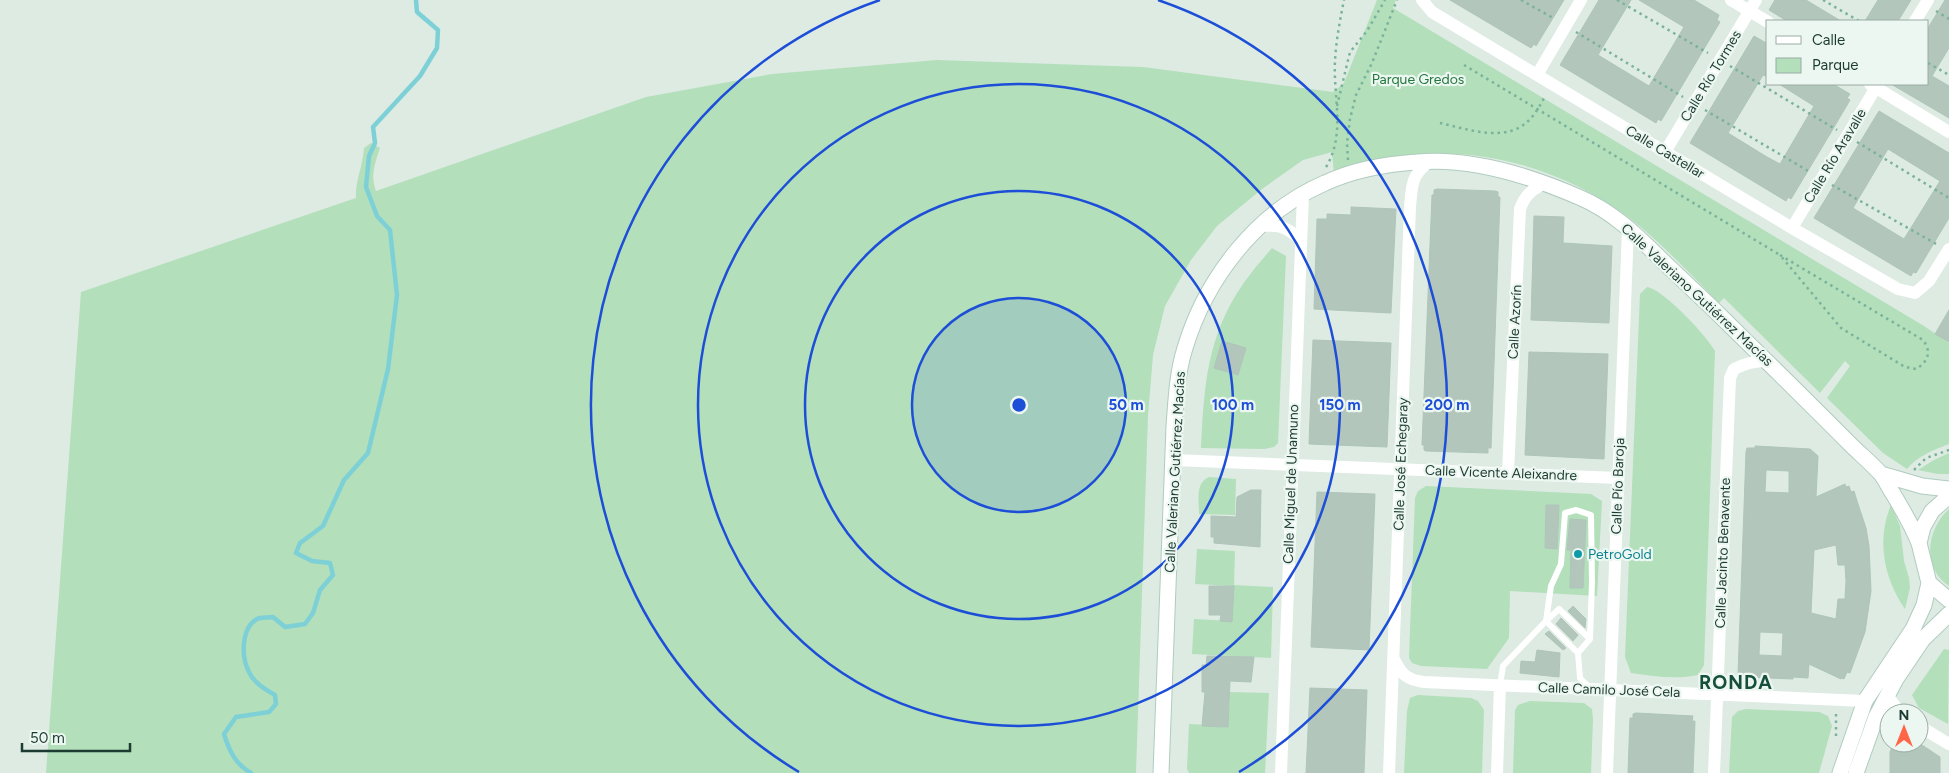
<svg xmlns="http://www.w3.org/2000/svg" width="1949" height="773" viewBox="0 0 1949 773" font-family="Figtree,sans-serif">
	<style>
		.green { fill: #b3dfbb }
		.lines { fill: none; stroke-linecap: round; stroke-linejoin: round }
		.stream { stroke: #7ed0d7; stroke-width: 4.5 }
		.building { fill: #b2c6bc; stroke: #afc5ba; fill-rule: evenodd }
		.secondary-casing { stroke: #afccbf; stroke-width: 17 }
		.path { stroke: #7ab29c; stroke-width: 2.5; stroke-dasharray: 2.5 4; stroke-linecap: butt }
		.lane { stroke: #fff; stroke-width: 6 }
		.street { stroke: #fff; stroke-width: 12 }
		.secondary { stroke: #fff; stroke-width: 15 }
		.ring { fill: none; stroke: #1d4ed8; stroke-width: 2.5 }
		.culture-dot { fill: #0f9aa8; stroke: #edf7f2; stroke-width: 2 }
		.labels { text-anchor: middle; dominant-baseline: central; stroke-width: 4.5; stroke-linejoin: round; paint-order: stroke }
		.street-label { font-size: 14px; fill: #1d3c31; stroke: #edf7f2 }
		.park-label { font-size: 14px; fill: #23763d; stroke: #edf7f2 }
		.culture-label { font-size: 14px; fill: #0d838f; stroke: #edf7f2; text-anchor: start }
		.district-label { font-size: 19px; font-weight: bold; letter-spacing: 1px; fill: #174f3d; stroke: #edf7f2 }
		.centre { fill: #1d4ed8; stroke: #edf7f2; stroke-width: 2.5 }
		.ring-label { font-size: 15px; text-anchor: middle; font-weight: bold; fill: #1d4ed8; stroke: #edf7f2; stroke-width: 4.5; stroke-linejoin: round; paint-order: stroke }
	</style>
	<rect width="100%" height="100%" fill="#ddebe3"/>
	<path class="green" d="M1377,0h19l-3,8 531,318 25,17v101c-15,6 -32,12 -42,25l-24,-16 -56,-55 23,-32 -5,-5 -25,32 -96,-95 -5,5c-29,-29 -58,-61 -91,-86 -63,-47 -146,-72 -225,-61 -23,3 -46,10 -69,17l-2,-21 -29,8 -41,29 -45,37 -26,34 -26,46 -12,49 -5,60 -12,358h-1090l35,-481 275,-94c-1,-17 7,-32 8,-50l7,-5 9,5c-5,15 -10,28 -4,43l270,-94 126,-23 165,-14 206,7 190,25 11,-9z
		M1272,248l14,8 -8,187 -4,4 -10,2 -63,-1c3,-62 6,-112 42,-164 9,-13 19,-24 29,-36z
		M1647,287c16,2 60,49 68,64l-11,314 -6,10c-22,5 -45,1 -67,-2l-6,-16 15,-363z
		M1949,453v21h-11l-20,-4 16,-10z
		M1209,477l27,2 -1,36 -36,-1c0,-14 -4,-31 10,-37z
		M1426,486l165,8 11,7 -5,95 -87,-5 -1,47 -22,31 -66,-3 -9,-3 -3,-5 6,-160 3,-7z
		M1891,505l9,21 4,35 5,17 1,10 -5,21c-21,-30 -29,-69 -14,-104z
		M1949,509v77c-28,-19 -22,-57 0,-77z
		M1197,549l38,2 -1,34 39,2 -2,71 -79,-4 2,-35 38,2 2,-35 -39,-2z
		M1944,649l5,1 -1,74 -29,-16 -7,-13z
		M1230,692l39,1 -4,80h-76l-2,-4 2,-45 39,2z
		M1418,695l53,3 7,3 6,9 -2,63h-78l3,-62 3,-13z
		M1530,701l54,2 8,6 1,10 -2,54h-78l2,-63 3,-5z
		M1746,709l73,3 9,4 4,10 -13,47h-90l3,-56 6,-6z"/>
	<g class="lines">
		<path class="stream" d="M251,773c-16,-9 -22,-23 -27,-39l12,-17 33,-5 7,-8 -1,-9c-10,-6 -21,-12 -26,-23 -8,-15 -8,-44 8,-53 4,-2 11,-1 16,-2l12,10 20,-3 8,-11 7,-23 13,-15 -3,-12 -18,-2 -16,-8 4,-10 23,-17 21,-46 24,-27 20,-84 9,-74 -7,-65 -13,-14 -11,-29 3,-31 6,-13 -2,-16 47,-51 17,-28 1,-18 -21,-18 -1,-12"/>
	</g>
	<path class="building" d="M1450,0h114l-28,46 -2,-2 -3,4z
		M1599,0h32l-33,55 51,31 35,-59 -45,-27h55l25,15 -2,5 3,2 -59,99 -3,-2 -2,4 -96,-58z
		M1775,0h31l35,21h-54l-18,-11z
		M1878,0h33l-13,21h-33z
		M1945,0h4v48l-17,28 17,10v32l-58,-34h37v-56z
		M1754,36l14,8v33l-5,-2 -35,58 39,24 13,7 34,-58 -35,-22h54l17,10 -3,4 3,2 -20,34 -39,65 -3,-2 -2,4 -96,-58z
		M1879,111l70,42v65l-33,55 -3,-1 -2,4 -97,-58zM1888,149l52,32 -36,58 -51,-31z
		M1437,189l58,2 3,1v5h2l-9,251h-3v5l-62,-2 -2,-1v-5h-2l10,-250h2v-5z
		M1351,207l45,2 -5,104 -77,-4 3,-90h10v-5l24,1z
		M1534,216l30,1 -1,26 49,3 -3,77 -78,-3z
		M1949,310v32l-14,-8z
		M1313,340l78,3 -4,104 -78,-3z
		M1222,341l24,7 -8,27 -24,-7z
		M1529,352l79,2 -4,105 -79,-4z
		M1755,446l55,3 8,7 -2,41 29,-13 1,3 3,-1 2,6 3,-1 3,10 9,27 3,18 2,45 -6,41 -15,41 -3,-1 -3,7 -2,-1 -1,1 -32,-15 -1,14 -15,-1v2l-48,-2v-1l-7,-1 8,-223 1,-4h8zM1766,470l23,1v22l-24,-1zM1836,545l2,20h7l1,16 -1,18h-7l-2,20 -25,-6 3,-63zM1760,632l23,1 -1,23 -23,-1z
		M1251,490h10l-1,57 -46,-4v-6h-3v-21l25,1 1,-20z
		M1317,492l58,2 -6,156 -58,-3z
		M1546,505h13l-2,44 -12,-1z
		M1570,519l16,1 -3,68h-13l1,-38h-4z
		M1209,586h25l-2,36 -12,-1 1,-6h-12z
		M1573,606l13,13 -1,9 -17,-17z
		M1561,618l17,17 -5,6 -17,-17z
		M1549,631l17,17 -3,2 -18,-16z
		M1537,650l23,3 -1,24 -39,-4 1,-12 14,1z
		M1207,656l47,1 -3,25 -21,-1 -2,46 -26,-1 3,-34h-3v-27h4z
		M1310,688l57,2 -3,83h-58z
		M1636,713l57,3 -1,5h3l-2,52h-65l2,-55h3v-4z
		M1894,743h25l21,14v16h-50v-21z"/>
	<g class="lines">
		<g class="secondary-casing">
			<path id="secondary" d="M1881,474l41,12 27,3
				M1949,496l-17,15 -9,16 -4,16 10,40 20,17
				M1161,773l13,-347c2,-26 3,-53 11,-78 21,-70 72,-136 140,-165 28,-13 61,-19 92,-21 54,-5 116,15 164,36 35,15 61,43 87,68 29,27 57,54 84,81 33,32 66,65 98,97 10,10 21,19 31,30 4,5 7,12 11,18 10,17 20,33 27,51
				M1840,773l25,-72 48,-72 11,-24 5,-22
				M1856,773l20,-56 20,-38 27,-40 26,-25"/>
		</g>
		<path class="path" d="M1521,0l34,19
			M1617,0l91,53
			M1823,0l36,21
			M1936,11l13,8
			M1576,32l107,65
			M1928,63l21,12
			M1464,65l316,190
			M1730,66l107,64
			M1337,106l13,-54 17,-21 18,-31
			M1705,110l105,62
			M1440,123c27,6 68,21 90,-4 6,-6 11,-15 15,-23
			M1857,142l92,56
			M1348,160l-1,-17 3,-24 6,-24 16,-32 25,-63
			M1326,167c20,-33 7,-70 9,-106 1,-20 5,-41 9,-61
			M1832,185l106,60
			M1780,255l143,85c9,12 5,22 -7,29l-11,-2 -64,-39z
			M1914,470l12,-12 23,-8
			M1836,736v-24"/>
		<path class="lane" d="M1546,621l5,-35 10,-22 4,-51 11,-3 15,5 1,67 -2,57
			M1546,621l13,-12 31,30 -12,14
			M1500,685l3,-19 43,-45 32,32 2,25 10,10"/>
		<path class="street" d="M1422,0l10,12 360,216 106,61 17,4 14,-12 20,-32
			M1731,0l37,22
			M1915,21l13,-21
			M1537,75l44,-75
			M1870,84l79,48
			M1665,152l91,-152
			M1260,226c20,-1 25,0 40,13
			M1792,228l86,-144
			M1174,460l444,18
			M1508,473l12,-264c5,-14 12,-20 26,-26
			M1394,659c7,15 13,21 30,23l441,19
			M1887,695l13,18
			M1919,726l30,18
			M1281,773l22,-579
			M1389,773l21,-566c2,-21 1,-32 19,-45
			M1497,773l3,-88
			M1607,773l21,-545
			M1714,773l16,-395 4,-9c12,-6 20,-8 32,-8"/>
		<use href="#secondary" class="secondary"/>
	</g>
	<circle cx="1019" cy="405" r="107" fill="#1d4ed8" fill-opacity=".12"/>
	<g class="ring">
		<circle cx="1019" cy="405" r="107"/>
		<circle cx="1019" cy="405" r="214"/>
		<circle cx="1019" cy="405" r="321"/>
		<path d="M799 772A428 428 0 0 1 880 0M1158 0A428 428 0 0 1 1239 772"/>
	</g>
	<circle class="culture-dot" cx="1578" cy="554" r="5"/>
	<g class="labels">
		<g class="street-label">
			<text transform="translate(1711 76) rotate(-59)">Calle Río Tormes</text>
			<text transform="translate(1665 152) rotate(31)">Calle Castellar</text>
			<text transform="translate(1835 156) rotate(-59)">Calle Río Aravalle</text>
			<text transform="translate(1697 295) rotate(43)">Calle Valeriano Gutiérrez Macías</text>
			<text transform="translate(1515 322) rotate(-87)">Calle Azorín</text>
			<text transform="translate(1401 464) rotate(-88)">Calle José Echegaray</text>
			<text transform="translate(1175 472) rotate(-87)">Calle Valeriano Gutiérrez Macías</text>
			<text transform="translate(1501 473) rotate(2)">Calle Vicente Aleixandre</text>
			<text transform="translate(1291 484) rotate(-88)">Calle Miguel de Unamuno</text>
			<text transform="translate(1618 486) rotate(-88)">Calle Pío Baroja</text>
			<text transform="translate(1723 553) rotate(-88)">Calle Jacinto Benavente</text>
			<text transform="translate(1609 690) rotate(2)">Calle Camilo José Cela</text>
		</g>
		<g class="park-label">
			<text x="1418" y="79">Parque Gredos</text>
		</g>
		<g class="culture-label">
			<text x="1588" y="554">PetroGold</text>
		</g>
		<g class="district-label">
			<text x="1736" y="682">RONDA</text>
		</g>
	</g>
	<circle cx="1019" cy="405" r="8" class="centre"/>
	<g class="ring-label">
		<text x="1126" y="410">50 m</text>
		<text x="1233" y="410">100 m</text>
		<text x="1340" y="410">150 m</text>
		<text x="1447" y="410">200 m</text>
	</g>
	<rect x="1766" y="20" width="162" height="65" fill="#edf7f2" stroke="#9aaca5"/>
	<rect x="1776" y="36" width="25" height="8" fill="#ffffff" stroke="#9aaca5"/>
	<text x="1812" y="45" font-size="15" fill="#1d3c31">Calle</text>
	<rect x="1776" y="58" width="25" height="15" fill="#b3dfbb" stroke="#9aaca5"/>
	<text x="1812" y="70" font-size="15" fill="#1d3c31">Parque</text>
	<g transform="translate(1904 728)"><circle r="24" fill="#edf7f2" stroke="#9aaca5"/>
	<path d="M0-4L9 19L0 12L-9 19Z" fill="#ff6647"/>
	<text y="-8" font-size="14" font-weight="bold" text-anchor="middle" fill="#1d3c31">N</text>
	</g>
	<path d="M22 743v8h108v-8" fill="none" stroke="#1d3c31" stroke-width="2.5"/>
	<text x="30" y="743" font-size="15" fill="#1d3c31" stroke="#edf7f2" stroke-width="4" paint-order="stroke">50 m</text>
</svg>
